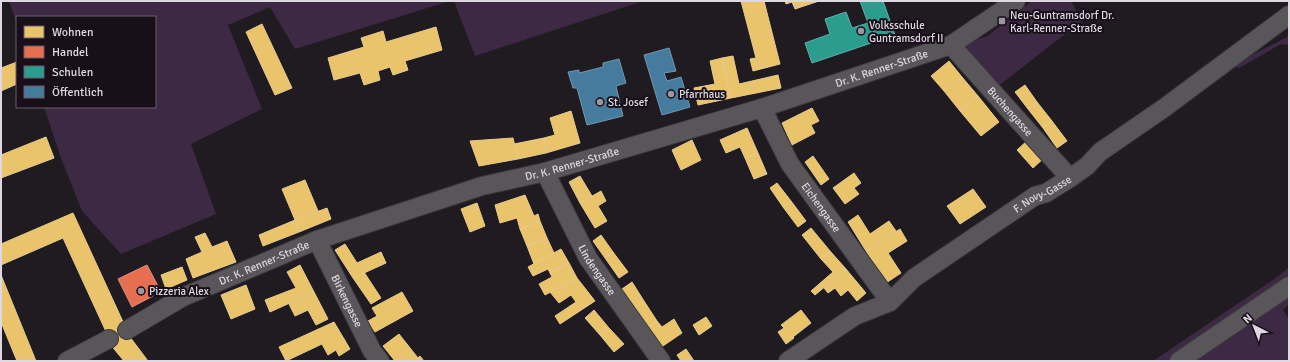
<svg xmlns="http://www.w3.org/2000/svg" width="1290" height="362" viewBox="0 0 1290 362" font-family="Signika,sans-serif">
	<style>
		.green { fill: #3e2944 }
		.homes { fill: #e9c46a; stroke: #e6ca8d }
		.shops { fill: #e76f51; stroke: #e58e7c }
		.schools { fill: #2a9d8f; stroke: #60afa7 }
		.public { fill: #457b9d; stroke: #7397b1 }
		.lines { fill: none; stroke-linecap: round; stroke-linejoin: round }
		.minor-casing { stroke: #3c383d; stroke-width: 20 }
		.minor { stroke: #59565a; stroke-width: 18 }
		.poi-dot { fill: #9c969d; stroke: #180f1b; stroke-width: 1.5 }
		.labels { text-anchor: middle; dominant-baseline: central; stroke-width: 4; stroke-linejoin: round; paint-order: stroke }
		.poi-label { font-size: 11px; fill: #dfd8e0; stroke: #180f1b; text-anchor: start }
		.street-label { font-size: 11px; fill: #dfd8e0; stroke: #180f1b }
	</style>
	<rect width="100%" height="100%" fill="#201b21"/>
	<path class="green" d="M9,1h441l-155,48 -25,-42 -42,18 34,84 -71,35 25,70 -95,40 -39,-43 -21,-53 -17,-51h111v-90h-138v7z
		M454,1h189l-168,55z
		M1032,1h39l11,20 -85,66 -30,-36 -1,-5 8,-6 12,-3z
		M1289,36v9l-8,-1 -42,24 -7,-3z
		M1289,267v37l-6,6 6,9v42h-136l127,-86z"/>
	<path class="homes" d="M741,1h23l16,63 -27,7 -3,-12 6,-1z
		M785,1h34l-24,8 -3,-7 -6,2z
		M262,24l30,64 -17,7 -29,-63z
		M436,27l6,23 -37,11 3,9 -15,5 -3,-8 -12,4 2,9 -16,5 -4,-12 -26,7 -6,-22 36,-11 -3,-9 22,-7 3,11z
		M733,56l6,28 39,-9 3,13 -50,10 -9,-40z
		M722,58l9,40 -33,7 -4,-17 21,-4 -5,-23z
		M949,61l13,16 -18,14 -13,-15z
		M17,62v22l-16,7v-23z
		M962,77l16,19 -18,15 -16,-20z
		M1025,85l12,17 -9,7 -13,-17z
		M978,96l21,26 -18,14 -21,-25z
		M1037,102l15,19 -9,7 -15,-19z
		M812,108l7,13 -8,4 4,8 -23,12 -10,-22z
		M571,111l9,32 -34,10 -2,-15 11,-3 -5,-17z
		M1052,121l15,20 -10,7 -14,-20z
		M747,128l11,25 -13,5 -5,-11 -14,6 -6,-13z
		M46,137l8,21 -53,20v-23z
		M513,138l5,21 -39,7 -9,-25z
		M544,138l2,15 -28,6 -4,-15z
		M692,140l9,20 -20,10 -9,-20z
		M1028,140l16,18 -11,10 -16,-18z
		M758,153l9,21 -13,5 -9,-21z
		M813,156l16,23 -8,6 -16,-23z
		M854,173l7,10 -7,5 5,6 -14,10 -12,-16z
		M580,176l12,20 -12,7 -11,-21z
		M305,180l13,31 -23,9 -13,-31z
		M777,183l14,18 -8,6 -13,-19z
		M973,189l13,18 -26,17 -13,-18z
		M601,191l5,10 -8,5 9,15 -12,7 -15,-25z
		M525,195l9,21 4,-2 2,7 -20,8 -3,-11 -17,5 -5,-18z
		M791,201l15,20 -8,6 -15,-20z
		M477,203l8,23 -15,6 -9,-23z
		M327,208l4,11 -32,13 -4,-12z
		M73,213l57,124 18,24h-24l-10,-12 -51,-111 -62,27v-21z
		M858,215l12,19 19,-13 7,10 -30,20 -18,-29z
		M295,220l4,12 -36,14 -4,-11z
		M540,221l7,17 -20,8 -7,-17z
		M811,228l19,23 -9,8 -19,-24z
		M900,229l7,12 -19,12 13,20 -15,10 -20,-32z
		M205,233l7,14 15,-6 9,21 -43,16 -7,-19 16,-7 -7,-15z
		M601,235l12,17 -8,6 -12,-17z
		M547,238l7,15 -20,11 -7,-18z
		M345,244l12,19 24,-11 5,11 -33,15 -18,-28z
		M561,249l8,14 -19,10 -2,-4 -15,7 -5,-9z
		M830,251l16,18 -31,26 -4,-4 22,-19 -12,-13z
		M613,252l15,20 -9,6 -14,-20z
		M569,263l8,15 -32,17 -6,-11 13,-7 -2,-4z
		M300,265l14,27 -44,20 -5,-12 31,-12 -9,-16z
		M182,267l5,13 -21,9 -5,-14z
		M846,269l20,24 -9,8 -9,-11 -7,6 -6,-8 -7,5 -4,-5z
		M364,272l17,26 -10,6 -18,-26z
		M1,275l35,86h-19l-16,-39z
		M577,278l18,23 -35,23 -5,-8 21,-14 -5,-7 -12,8 -9,-11z
		M632,282l12,19 -10,7 -12,-19z
		M246,285l9,24 -24,10 -10,-24z
		M314,292l14,27 -12,6 -8,-15 -13,6 -6,-12z
		M402,292l11,19 -38,21 -7,-11 9,-5 -5,-8z
		M644,301l13,20 -10,7 -13,-20z
		M594,310l15,18 -9,7 -15,-17z
		M801,310l10,13 -18,14 1,1 -8,6 -8,-12 6,-4 -3,-3z
		M706,317l6,9 -13,9 -6,-10z
		M674,319l8,14 -22,15 -13,-20 10,-7 5,6z
		M334,322l16,27 -11,7 -3,-6 -8,5 -6,-11 -36,17 -7,-14z
		M609,328l15,16 -10,8 -14,-17z
		M399,334l19,24 -4,3h-19l-12,-15z
		M686,349l8,12h-13l-4,-6z
		M420,356l4,5h-10l4,-3z"/>
	<path class="shops" d="M147,265l12,23 -8,4 2,4 -21,11 -14,-28z"/>
	<path class="schools" d="M860,1h23l12,34 -83,28 -7,-20 25,-9 -5,-15 21,-7 6,16 16,-5z"/>
	<path class="public" d="M669,48l7,23 -12,2 3,8 14,-4 9,30 -28,8 -18,-60z
		M619,59l7,24 -10,3 7,30 -36,9 -10,-37h-4l-5,-16 11,-2v3l24,-6v-4z"/>
	<g class="lines">
		<g class="minor-casing">
			<g id="minor">
				<path id="s1" d="M951,45l119,133"/>
				<path id="s2" d="M762,108l28,56 100,138"/>
				<path id="s3" d="M545,172l43,86 73,103"/>
				<path id="s4" d="M317,240l55,111 8,10"/>
				<path id="s5" d="M127,330l56,-33 134,-57 165,-54 63,-14 217,-64 189,-63 65,-44"/>
				<path d="M67,361l42,-22"/>
				<path id="s6" d="M788,361l67,-45 35,-14 24,-24 121,-82 11,-3 24,-15 17,-12 13,-14 64,-44 125,-93"/>
				<path d="M1179,361l110,-75"/>
			</g>
		</g>
		<use href="#minor" class="minor"/>
	</g>
	<g class="poi-dot">
		<rect x="998" y="17" width="8" height="8" rx="2"/>
		<circle cx="861" cy="31" r="4"/>
		<circle cx="671" cy="94" r="4"/>
		<circle cx="600" cy="102" r="4"/>
		<circle cx="141" cy="291" r="4"/>
	</g>
	<g class="labels">
		<g class="poi-label">
			<text x="1010" y="15">Neu-Guntramsdorf Dr.<tspan x="1010" dy="13">Karl-Renner-Straße</tspan></text>
			<text x="869" y="25">Volksschule<tspan x="869" dy="13">Guntramsdorf II</tspan></text>
			<text x="679" y="94">Pfarrhaus</text>
			<text x="608" y="102">St. Josef</text>
			<text x="149" y="291">Pizzeria Alex</text>
		</g>
		<g class="street-label">
			<text stroke="none"><textPath href="#s5" startOffset="801">Dr. K. Renner-Straße</textPath></text>
			<text stroke="none"><textPath href="#s1" startOffset="89">Buchengasse</textPath></text>
			<text stroke="none"><textPath href="#s5" startOffset="477">Dr. K. Renner-Straße</textPath></text>
			<text stroke="none"><textPath href="#s6" startOffset="306">F. Novy-Gasse</textPath></text>
			<text stroke="none"><textPath href="#s2" startOffset="116">Eichengasse</textPath></text>
			<text stroke="none"><textPath href="#s5" startOffset="153">Dr. K. Renner-Straße</textPath></text>
			<text stroke="none"><textPath href="#s3" startOffset="111">Lindengasse</textPath></text>
			<text stroke="none"><textPath href="#s4" startOffset="68">Birkengasse</textPath></text>
		</g>
	</g>
	<rect width="1290" height="362" fill="none" stroke="#dfd8e0" stroke-width="4"/>
	<rect x="16" y="16" width="140" height="92" fill="#180f1b" stroke="#685f6a"/>
	<rect x="24" y="26" width="20" height="12" fill="#e9c46a" stroke="#685f6a"/>
	<text x="52" y="36" font-size="12" fill="#dfd8e0">Wohnen</text>
	<rect x="24" y="46" width="20" height="12" fill="#e76f51" stroke="#685f6a"/>
	<text x="52" y="56" font-size="12" fill="#dfd8e0">Handel</text>
	<rect x="24" y="66" width="20" height="12" fill="#2a9d8f" stroke="#685f6a"/>
	<text x="52" y="76" font-size="12" fill="#dfd8e0">Schulen</text>
	<rect x="24" y="86" width="20" height="12" fill="#457b9d" stroke="#685f6a"/>
	<text x="52" y="96" font-size="12" fill="#dfd8e0">Öffentlich</text>
	<g transform="translate(1254 326) rotate(318)" stroke="#180f1b" stroke-width="3" paint-order="stroke">
	<path d="M0-3L7 15L0 10L-7 15Z" fill="#dfd8e0"/>
	<text y="-6" font-size="11" font-weight="bold" text-anchor="middle" fill="#dfd8e0">N</text>
	</g>
</svg>
